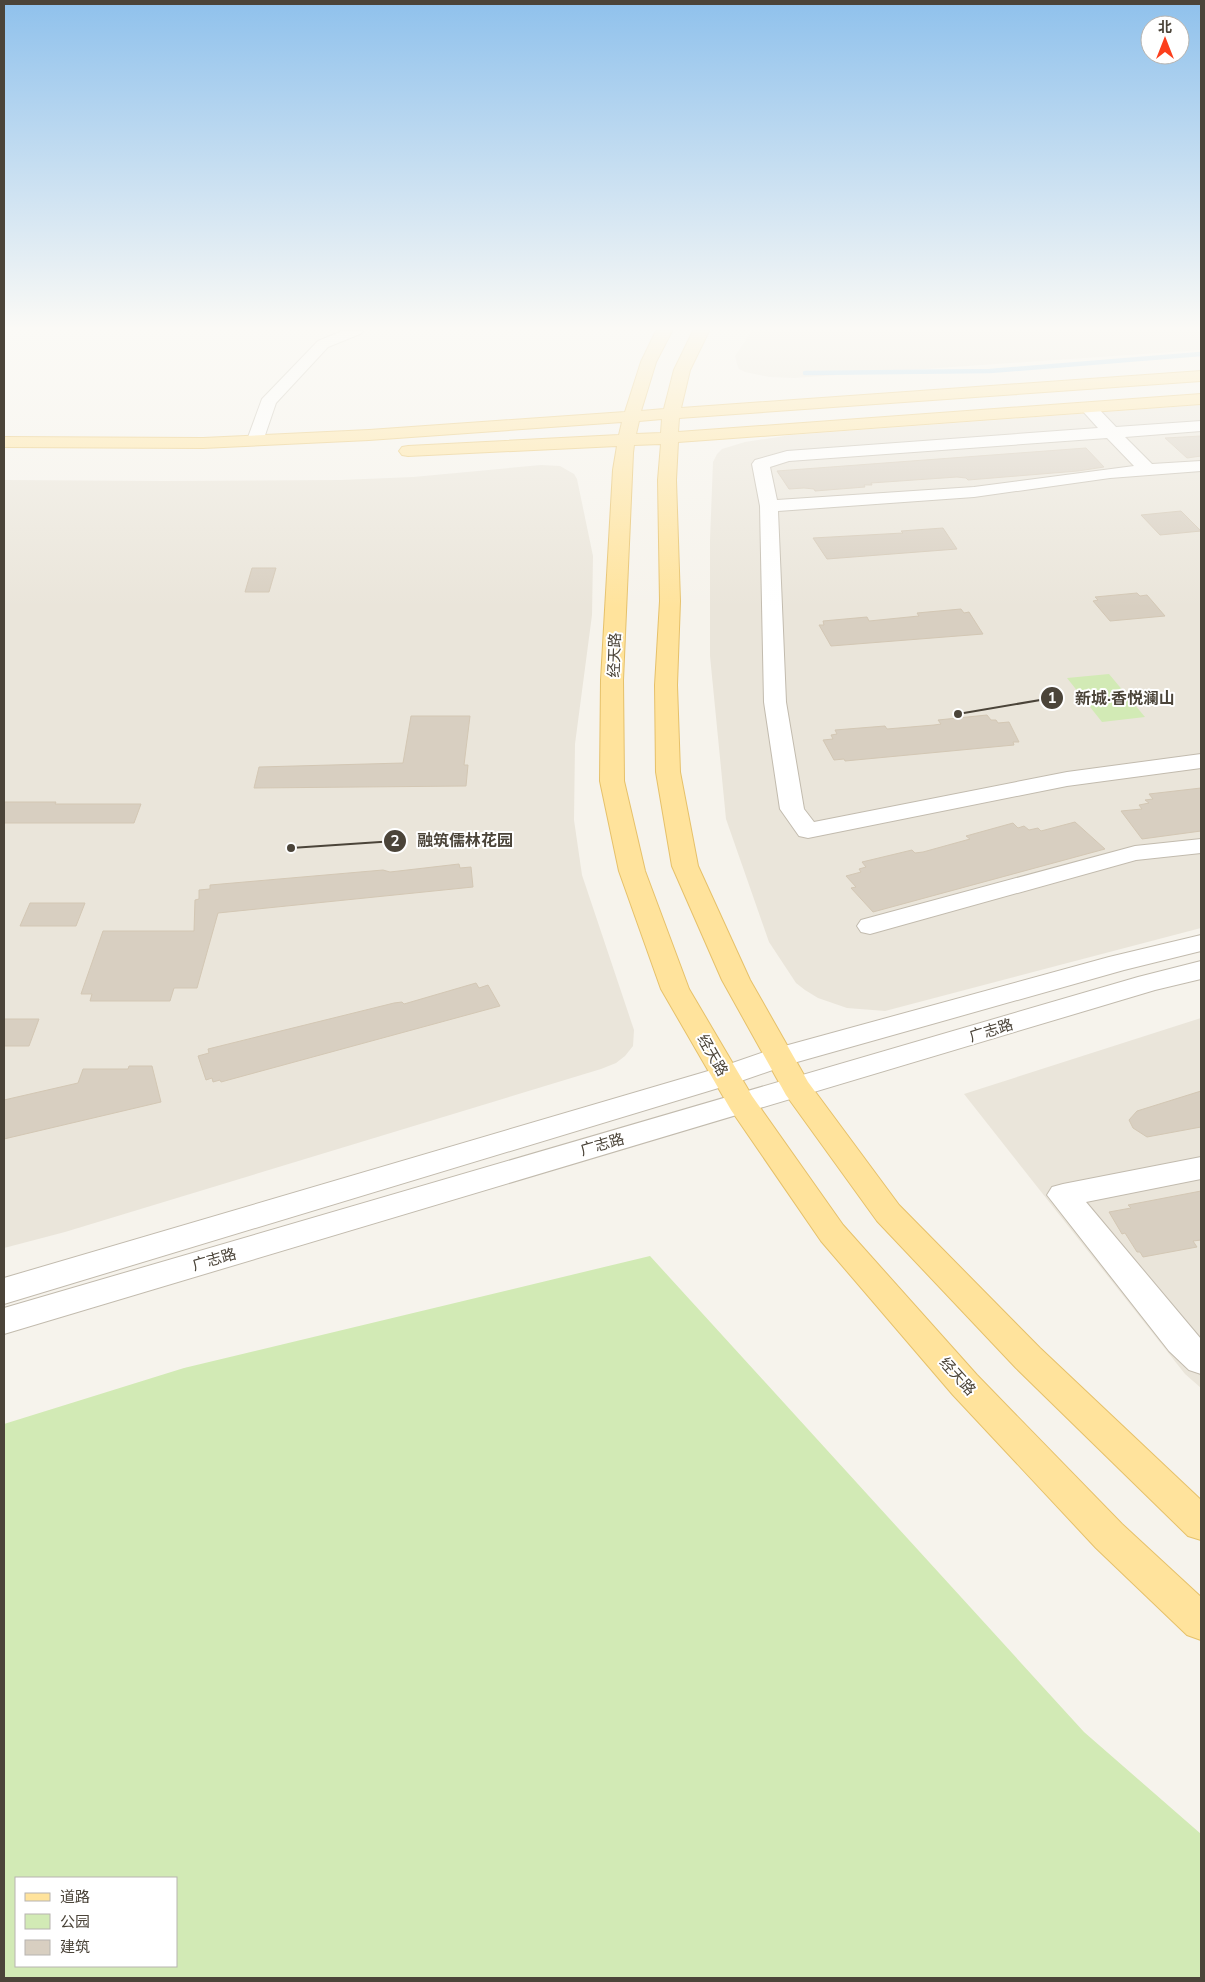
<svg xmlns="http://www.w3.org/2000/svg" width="1205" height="1982" viewBox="0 0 1205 1982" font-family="Mulish,'Noto Sans SC',sans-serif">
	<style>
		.residential { fill: #eae5da }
		.green { fill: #d2eab5; fill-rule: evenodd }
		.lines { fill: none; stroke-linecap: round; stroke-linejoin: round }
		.stream { stroke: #a9d4f2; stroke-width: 4.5 }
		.building { fill: #d8cfc1; stroke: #d3c7b4 }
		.minor-casing { stroke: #c2bbae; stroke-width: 2 }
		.major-casing { stroke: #e6c16a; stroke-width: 2 }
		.minor { fill: #fff; fill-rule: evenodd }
		.major { fill: #ffe39c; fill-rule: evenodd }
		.labels { text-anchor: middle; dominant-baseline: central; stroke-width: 4; stroke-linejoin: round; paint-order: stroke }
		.street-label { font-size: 15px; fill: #4b4439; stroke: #fff }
		.leader { fill: none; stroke: #4b4439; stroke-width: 2 }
		.callout-dot { fill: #4b4439; stroke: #fff; stroke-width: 2 }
		.mark-label { font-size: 15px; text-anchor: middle; font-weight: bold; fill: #fff }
		.callout-label { font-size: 16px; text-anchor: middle; font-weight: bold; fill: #4b4439; stroke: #fff; stroke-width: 4; stroke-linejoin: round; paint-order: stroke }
	</style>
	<rect width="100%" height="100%" fill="#f6f3ec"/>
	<path class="residential" d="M752,331h449v19l-407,28 -25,-1 -24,-5 -6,-3 -2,-5 -2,-8z
		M1201,405v523l-316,83 -38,-3 -29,-10 -13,-8 -9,-7 -27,-41 -43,-123 -16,-163v-116l3,-78 4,-8 5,-5 23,-7 46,-7z
		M541,465l19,1 14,8 3,5 16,77 -1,59 -17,129 -1,76 8,55 52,155 -1,16 -8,10 -9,7 -15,6 -536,163 -61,16v-768l160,1 177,-1 72,-3z
		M1201,1018v370l-16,-14 -221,-280z"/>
	<path class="green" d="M1109,674l36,43 -43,5 -35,-44z
		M650,1256l434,476 117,102v144h-1197v-554l180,-56zM16,1878h160v88h-160z"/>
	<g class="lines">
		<path class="stream" d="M805,373l185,-2 211,-17"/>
	</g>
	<path class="building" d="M1201,436v20l-14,2 -22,-20z
		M1086,448l18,19 -26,4 -110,9 -2,-2 -9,-1 -86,6 1,2h-8l1,2 -50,4 -1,-2 -10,-1 -15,1 -12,-18z
		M1181,511l20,20 -41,4 -19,-20z
		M943,528l14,21 -130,10 -14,-21 90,-5 -2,-2z
		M252,568h24l-7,24h-24z
		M1137,593l3,3 7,-1 18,21 -55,5 -17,-20 5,-1 -3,-3z
		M961,609l3,4 5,-1 14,22 -152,12 -12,-21h5l-1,-4 44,-4 2,4 50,-5 -2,-3z
		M987,715l4,5h5l2,3 11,-1 10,20h-6l1,3 -169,16 -1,-2 -10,1 -11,-20 10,-1 -2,-4 6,-1 -2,-4 50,-4 2,3 47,-4 7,-1 -3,-4z
		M411,716h59l-6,49h4l-2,21 -212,2 5,-21 144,-4z
		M1201,788v43l-59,8 -21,-28 21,-2 -3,-4 10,-2 -4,-3 8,-1 -4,-5z
		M4,802h52l-1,2h86l-7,19h-130z
		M1075,822l30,27 -232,63 -22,-24 5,-1 -10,-11 15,-4 -2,-3 7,-2 -4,-5 50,-12 3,3 8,-1 47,-13 -4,-3 47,-13 5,5 6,-2 5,4 9,-2 3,3z
		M459,864l1,4 11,-1 2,20 -255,26 -21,75h-23l-4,13h-80l2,-7h-11l22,-63h91l1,-31 4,-1v-9l11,-1v-4l173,-15 7,2z
		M30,903h55l-9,23h-56z
		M476,983l3,5 9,-3 12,21 -279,76 -1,-2 -7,2 -1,-4 -6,2 -8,-24 11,-3 -1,-4 186,-46 8,-1 2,2z
		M4,1019h35l-10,27h-25z
		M129,1066h23l9,36 -157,37v-39l74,-17 5,-14h45z
		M1201,1091v36l-54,10 -14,-9 -4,-8 8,-9z
		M1201,1191v49l-8,1 4,6 -54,10 -3,-5h-3l-12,-19 -3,1 -13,-22 22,-4 -3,-3z"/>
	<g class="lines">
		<g class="minor-casing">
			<path id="minor" d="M342,331h21l-3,3 -32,13 -52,56 -14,41 -6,1 -6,-1 -3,-4 15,-41 56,-58z
				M1088,403l6,1 22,23 85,-6v10l-76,6 27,27 49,-3v10l-91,7 -136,19 -196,14 8,191 18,107 10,13 253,-50 134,-18v14l-134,18 -259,52 -9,-2 -19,-27 -16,-107 -4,-196 -8,-42 3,-4 32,-9 311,-23 -18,-20 2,-4zM1107,438l27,28 -160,21 -197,13 -7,-33 19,-6z
				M1201,839v14l-65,7 -266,74 -9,-2 -4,-6 4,-6 274,-74z
				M1201,935v16l-77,19 -334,94 -55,19 -731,221v-26l711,-209 55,-19 339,-93z
				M1201,961v18l-46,11 -1151,344v-26l1134,-331z
				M1201,1157v22l-115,23 115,137v35l-12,-4 -20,-19 -122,-156 5,-8 11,-3z"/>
		</g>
		<g class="major-casing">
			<path id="major" d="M656,331h16l-16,31 -15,49 23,-2 10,-39 19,-39h16l-19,39 -9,38 520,-37v10l-522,37 -1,14 523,-38v10l-523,38 -2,38 4,121 -3,84 3,87 18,94 52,114 58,102 91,123 141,143 161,152v40l-13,-4 -172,-168 -139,-147 -91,-126 -64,-115 -50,-114 -16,-94 -1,-87 5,-84 -2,-121 3,-36 -27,1 -1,8 -10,227 1,101 21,90 44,118 63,107 91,129 134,150 145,149 79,73v43l-14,-5 -91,-87 -143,-153 -132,-154 -90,-131 -70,-121 -42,-118 -19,-90 1,-101 12,-210 4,-24 -209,10 -6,-1 -3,-4 3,-4 6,-1 211,-11 3,-13 -253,18 -166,8 -199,-1v-10l199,1 166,-8 256,-18 16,-50zM662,419l-1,14 -25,1 3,-13z"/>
		</g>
		<use href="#minor" class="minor"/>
		<use href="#major" class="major"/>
	</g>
	<linearGradient id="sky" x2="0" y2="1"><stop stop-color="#8fc1ec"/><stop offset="0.54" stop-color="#fbfaf6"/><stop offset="1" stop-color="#fbfaf6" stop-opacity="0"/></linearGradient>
	<rect width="1205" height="608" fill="url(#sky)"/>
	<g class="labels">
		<g class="street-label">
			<text transform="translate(614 655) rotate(-88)">经天路</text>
			<text transform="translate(991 1030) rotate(-17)">广志路</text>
			<text transform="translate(713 1055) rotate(60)">经天路</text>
			<text transform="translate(602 1144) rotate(-16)">广志路</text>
			<text transform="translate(214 1259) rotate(-16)">广志路</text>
			<text transform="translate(958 1376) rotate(48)">经天路</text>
		</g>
	</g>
	<path class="leader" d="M958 714L1052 698M291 848L395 841"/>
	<g class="callout-dot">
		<circle cx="958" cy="714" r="5"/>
		<circle cx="291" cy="848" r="5"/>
		<circle cx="1052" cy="698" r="12"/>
		<circle cx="395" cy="841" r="12"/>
	</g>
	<g class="mark-label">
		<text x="1052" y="703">1</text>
		<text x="395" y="846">2</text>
	</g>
	<g class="callout-label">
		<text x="1125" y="704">新城·香悦澜山</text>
		<text x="465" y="846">融筑儒林花园</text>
	</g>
	<rect width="1205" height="1982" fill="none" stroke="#4b4439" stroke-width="10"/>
	<rect x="15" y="1877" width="162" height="90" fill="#ffffff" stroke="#b7b4b0"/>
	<rect x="25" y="1893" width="25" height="8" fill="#ffe39c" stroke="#b7b4b0"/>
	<text x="60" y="1902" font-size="15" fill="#4b4439">道路</text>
	<rect x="25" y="1914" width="25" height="15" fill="#d2eab5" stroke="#b7b4b0"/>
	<text x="60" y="1927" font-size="15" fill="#4b4439">公园</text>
	<rect x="25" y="1940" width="25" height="15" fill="#d8cfc1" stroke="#b7b4b0"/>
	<text x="60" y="1952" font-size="15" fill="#4b4439">建筑</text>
	<g transform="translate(1165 40)"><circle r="24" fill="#ffffff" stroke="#b7b4b0"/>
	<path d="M0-4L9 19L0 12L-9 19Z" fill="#fc3f1d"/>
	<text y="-8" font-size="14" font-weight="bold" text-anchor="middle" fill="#4b4439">北</text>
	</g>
</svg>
